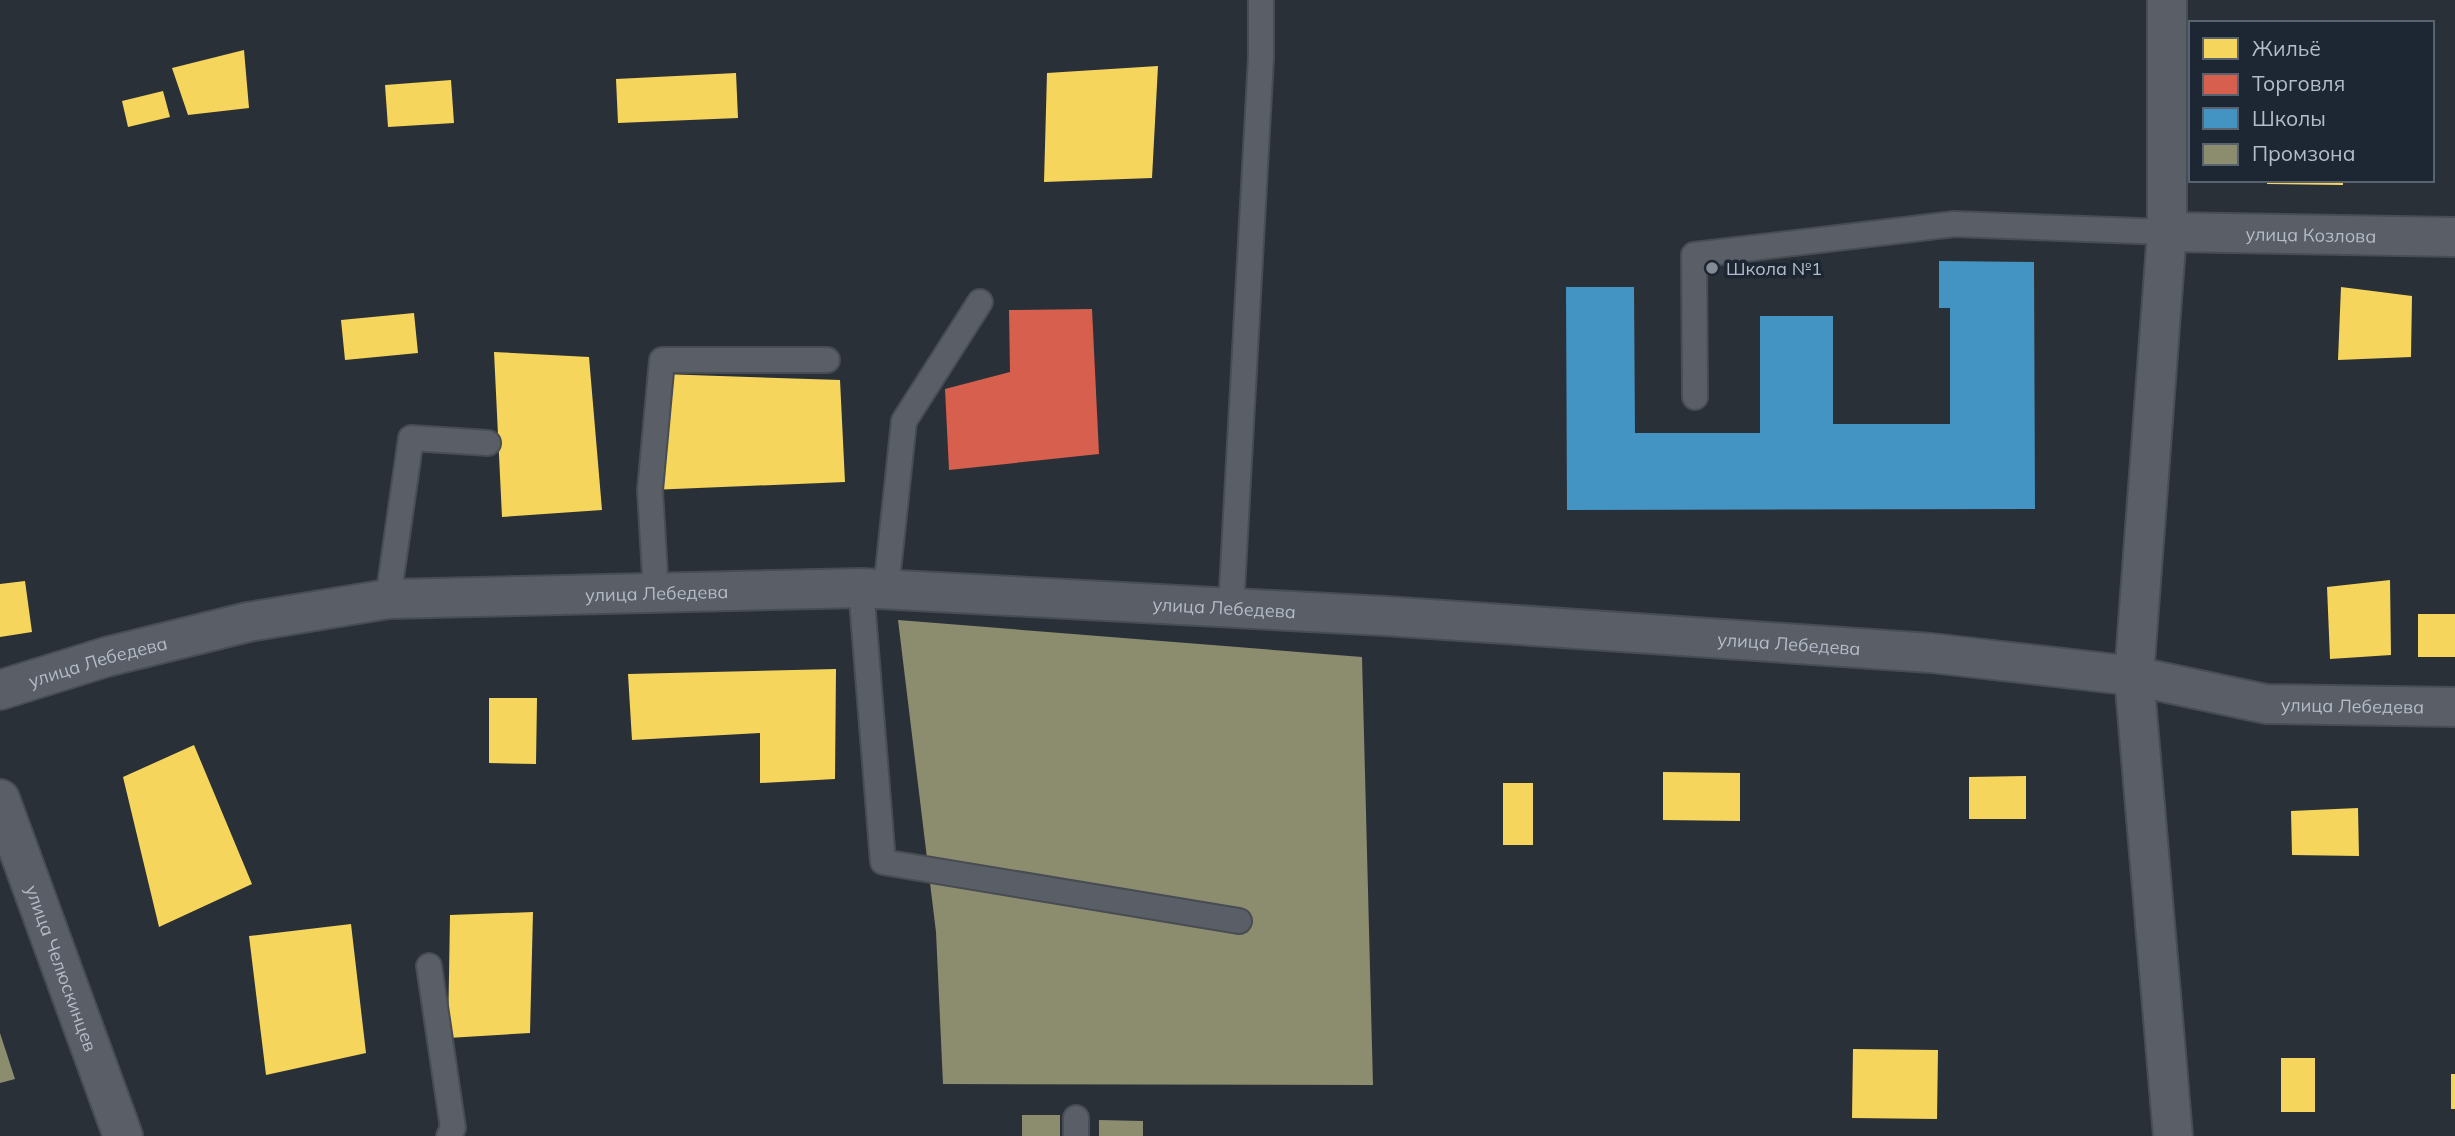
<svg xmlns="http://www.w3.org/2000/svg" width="2455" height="1136" viewBox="0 0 2455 1136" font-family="Mulish,sans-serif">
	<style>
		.homes { fill: #f6d55c }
		.shops { fill: #d6604d }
		.schools { fill: #4393c3 }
		.industry { fill: #8c8c6e }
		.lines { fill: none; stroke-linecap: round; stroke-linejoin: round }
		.service-casing { stroke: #484c53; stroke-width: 28 }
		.minor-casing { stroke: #484c53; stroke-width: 42 }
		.service { stroke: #5a5e66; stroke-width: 24 }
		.minor { stroke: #5a5e66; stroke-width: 38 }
		.poi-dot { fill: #848b96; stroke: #1d2633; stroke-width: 2.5 }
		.labels { text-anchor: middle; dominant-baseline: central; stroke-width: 7; stroke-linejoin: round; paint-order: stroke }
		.street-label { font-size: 18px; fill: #b4bcc9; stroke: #1d2633 }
		.poi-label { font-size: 18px; fill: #b4bcc9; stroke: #1d2633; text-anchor: start }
	</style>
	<rect width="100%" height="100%" fill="#2a3038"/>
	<path class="homes" d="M244,50l5,58 -61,7 -16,-47z
		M1158,66l-6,112 -108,4 3,-109z
		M736,73l2,45 -120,5 -2,-44z
		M451,80l3,43 -66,4 -3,-42z
		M163,91l7,26 -42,10 -6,-26z
		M2267,180h76v5l-76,-1z
		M2341,287l71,9 -1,61 -73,3z
		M414,313l4,40 -73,7 -4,-40z
		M494,352l95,5 13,153 -100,7z
		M661,374l179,6 5,102 -195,8z
		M2390,580l1,75 -61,4 -3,-72z
		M25,581l7,51 -32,5v-53z
		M2418,614h37v43h-37z
		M836,669l-1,110 -75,4v-50l-128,7 -4,-66z
		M489,698h48l-1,66 -47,-1z
		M194,745l58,139 -93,43 -36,-150z
		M1663,772l77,1v48l-77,-1z
		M2026,776v43h-57v-42z
		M1503,783h30v62h-30z
		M2358,808l1,48 -67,-1 -1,-44z
		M533,912l-3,121 -82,5 2,-123z
		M351,924l15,129 -100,22 -17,-139z
		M1853,1049l85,1 -1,69 -85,-1z
		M2281,1058h34v54h-34z
		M2451,1074h4v35h-4z"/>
	<path class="shops" d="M1092,309l7,145 -150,16 -4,-81 65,-17 -1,-62z"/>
	<path class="schools" d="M1939,261l95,1 1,247 -468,1 -1,-223h68l1,146h125v-117h73v108h117v-116h-11z"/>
	<path class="industry" d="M898,620l464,37 11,428 -430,-1 -7,-152z
		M0,1033l15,46 -15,4z
		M1022,1115h38v21h-38z
		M1099,1120l44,1v15h-44z"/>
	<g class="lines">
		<g class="service-casing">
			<path id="service" d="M1695,397l-1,-142 260,-31 213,8
				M861,588l22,274 356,59
				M886,590l18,-169 76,-119
				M656,593l-6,-103 12,-130h165
				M388,599l23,-161 77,5
				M1231,608l30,-551v-57
				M429,966l24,162 -4,8
				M1076,1136v-18"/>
		</g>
		<g class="minor-casing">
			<g id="minor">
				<path d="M2167,0v232l-33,444 39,460"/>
				<path id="s1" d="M2167,232l288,5"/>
				<path id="s2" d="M0,690l106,-33 142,-35 140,-23 473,-11 524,28 546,37 203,23 132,28 189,3"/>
				<path id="s3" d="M0,799l123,337"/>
			</g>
		</g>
		<use href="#service" class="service"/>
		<use href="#minor" class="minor"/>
	</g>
	<circle class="poi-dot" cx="1712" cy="268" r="7"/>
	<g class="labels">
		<g class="street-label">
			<text stroke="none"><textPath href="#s1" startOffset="144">улица Козлова</textPath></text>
			<text stroke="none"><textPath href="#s2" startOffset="668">улица Лебедева</textPath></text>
			<text stroke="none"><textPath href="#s2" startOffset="1236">улица Лебедева</textPath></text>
			<text stroke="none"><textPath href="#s2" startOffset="1802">улица Лебедева</textPath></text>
			<text stroke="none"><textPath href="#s2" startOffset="102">улица Лебедева</textPath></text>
			<text stroke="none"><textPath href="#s2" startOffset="2370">улица Лебедева</textPath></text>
			<text stroke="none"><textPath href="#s3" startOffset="180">улица Челюскинцев</textPath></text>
		</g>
		<g class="poi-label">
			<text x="1726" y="268">Школа №1</text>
		</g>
	</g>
	<rect x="2189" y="21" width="245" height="161" fill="#1d2633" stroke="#59626f" stroke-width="2"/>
	<rect x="2203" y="38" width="35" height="21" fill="#f6d55c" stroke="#59626f" stroke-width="2"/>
	<text x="2252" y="56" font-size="21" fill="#b4bcc9">Жильё</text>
	<rect x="2203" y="74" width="35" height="21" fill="#d6604d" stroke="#59626f" stroke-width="2"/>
	<text x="2252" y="91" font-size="21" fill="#b4bcc9">Торговля</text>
	<rect x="2203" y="108" width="35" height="21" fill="#4393c3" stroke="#59626f" stroke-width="2"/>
	<text x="2252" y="126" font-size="21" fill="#b4bcc9">Школы</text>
	<rect x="2203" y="144" width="35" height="21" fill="#8c8c6e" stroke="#59626f" stroke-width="2"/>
	<text x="2252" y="161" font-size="21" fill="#b4bcc9">Промзона</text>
</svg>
